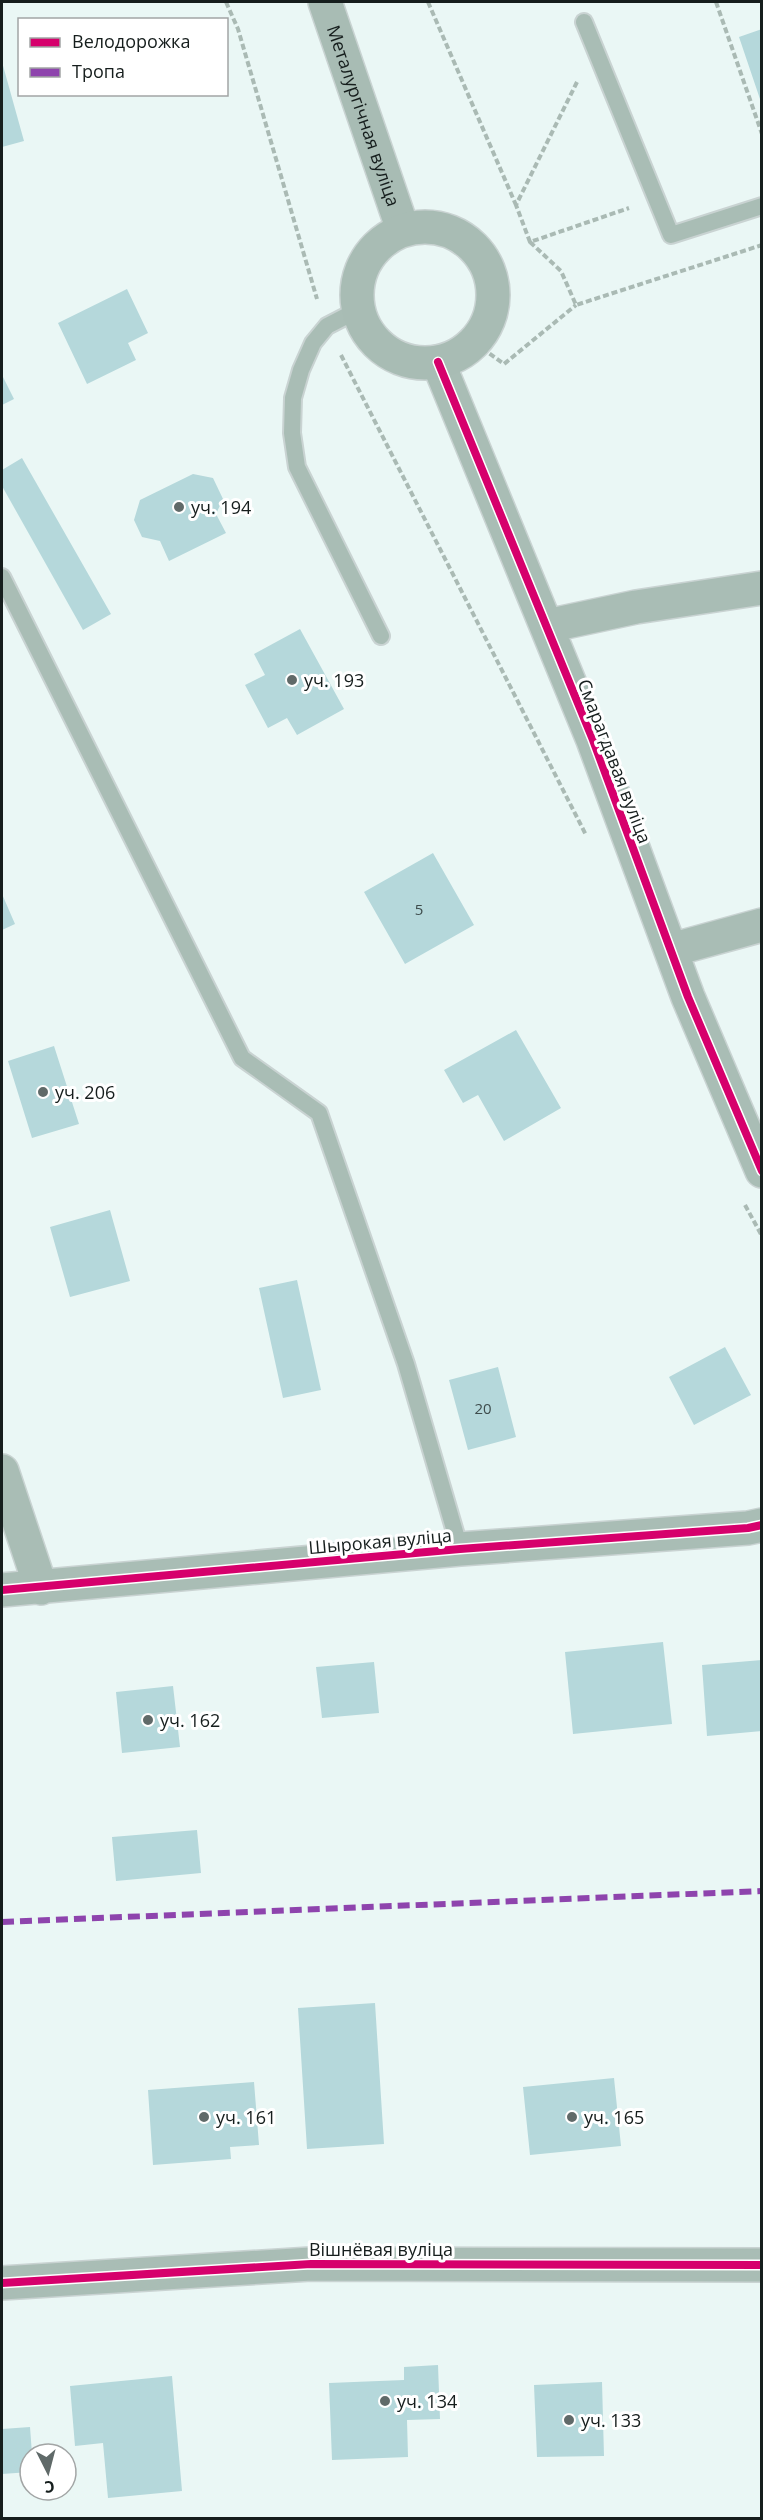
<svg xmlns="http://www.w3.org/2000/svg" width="763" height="2520" viewBox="0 0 763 2520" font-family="'Open Sans',sans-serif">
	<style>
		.building { fill: #b5d8db }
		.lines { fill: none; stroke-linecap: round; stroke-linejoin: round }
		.lane-casing { stroke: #c9d3d2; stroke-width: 20 }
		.street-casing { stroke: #c9d3d2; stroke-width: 36 }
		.secondary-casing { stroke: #c9d3d2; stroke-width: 36 }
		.path { stroke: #aabab4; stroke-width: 4; stroke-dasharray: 6 3; stroke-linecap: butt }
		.lane { stroke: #a9bdb5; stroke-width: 16 }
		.street { stroke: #a9bdb5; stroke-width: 33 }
		.secondary { stroke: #a8bcb4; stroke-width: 33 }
		.quiet { stroke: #8e44ad; stroke-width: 6; stroke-dasharray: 12 6; stroke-linecap: butt }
		.cycleway-casing { stroke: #fff; stroke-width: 11 }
		.cycleway { stroke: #d6006c; stroke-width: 8 }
		.poi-dot { fill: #606a69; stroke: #fff; stroke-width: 2 }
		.labels { text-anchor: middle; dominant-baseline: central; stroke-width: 6; stroke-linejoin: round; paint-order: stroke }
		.number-label { font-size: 15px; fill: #3e4c4c }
		.street-label { font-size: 18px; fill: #161e1d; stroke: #fff }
		.poi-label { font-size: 18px; fill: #161e1d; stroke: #fff; text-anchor: start }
	</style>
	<rect width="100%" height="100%" fill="#eaf7f5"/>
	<path class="building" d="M762,29v73h-1l-22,-65z
		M2,62l22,79 -22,6z
		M127,289l21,44 -20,10 8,17 -49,24 -29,-61z
		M2,375l12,24 -12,6z
		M22,458l89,156 -28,16 -81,-144v-16z
		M193,474l20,4 10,21 -7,15 10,19 -57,28 -9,-20 -18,-4 -8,-17 6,-20z
		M300,629l44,80 -47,26 -10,-17 -19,10 -23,-43 20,-10 -11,-21z
		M433,853l41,72 -69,39 -41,-72z
		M2,894l13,30 -13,6z
		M516,1030l45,78 -57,33 -26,-46 -15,8 -19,-33z
		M54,1046l25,78 -47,14 -24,-77z
		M110,1210l20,71 -60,16 -20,-70z
		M297,1280l24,110 -38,8 -24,-110z
		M725,1347l26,48 -57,30 -25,-48z
		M498,1367l18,70 -48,13 -19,-70z
		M663,1642l9,82 -99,10 -8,-82z
		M762,1660v71l-55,5 -5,-71z
		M374,1662l5,51 -57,5 -6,-51z
		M173,1686l7,61 -58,6 -6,-61z
		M197,1830l4,43 -85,8 -4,-44z
		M375,2003l9,141 -77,5 -9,-141z
		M614,2078l7,68 -91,9 -7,-68z
		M254,2082l5,63 -29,2 1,12 -78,6 -5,-75z
		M438,2365l2,54 -33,1 1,37 -76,3 -3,-77 75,-3v-13z
		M172,2376l10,115 -74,7 -5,-55 -28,3 -5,-60z
		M602,2382l2,74 -67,1 -3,-72z
		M30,2427l2,27h-2v18l-28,2v-45z"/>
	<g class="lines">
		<g class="lane-casing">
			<path id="lane" d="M584,22l87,213 91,-29
				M358,310l-31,16 -14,17 -12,27 -8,28 -1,35 5,34 84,169
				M2,577l240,481 77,55 87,251 54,185"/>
		</g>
		<g class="street-casing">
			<path id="street" d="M438,362l155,378 95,257 74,174
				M547,626l89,-19 126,-19
				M671,950l91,-25
				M2,1471l39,117
				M2,1590l458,-41 288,-21 14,-3
				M2,2283l309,-19 451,1"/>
		</g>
		<g class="secondary-casing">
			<g id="secondary">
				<path id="s1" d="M325,2l78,228"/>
				<circle cx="425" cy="295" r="68"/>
			</g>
		</g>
		<path class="path" d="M226,2l12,27 79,270
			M428,2l88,203
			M716,2l46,132
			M577,82l-61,123 14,37 99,-34
			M530,242l31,29 15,34 186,-60
			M475,343l29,21 72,-59
			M341,355l245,480
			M745,1205l17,31"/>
		<use href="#lane" class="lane"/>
		<use href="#street" class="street"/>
		<use href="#secondary" class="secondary"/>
		<path class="quiet" d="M2,1922l760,-31"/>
		<g class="cycleway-casing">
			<path id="cycleway" d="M438,362l155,378 95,257 74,174
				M2,1590l458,-41 288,-21 14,-3
				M2,2283l309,-19 451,1"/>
		</g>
		<use href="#cycleway" class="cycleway"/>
	</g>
	<g class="poi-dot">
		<circle cx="179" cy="507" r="6"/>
		<circle cx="292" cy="680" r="6"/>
		<circle cx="43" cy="1092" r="6"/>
		<circle cx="148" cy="1720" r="6"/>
		<circle cx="204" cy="2117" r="6"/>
		<circle cx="572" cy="2117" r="6"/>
		<circle cx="385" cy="2401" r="6"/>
		<circle cx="569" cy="2420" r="6"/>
	</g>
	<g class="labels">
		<g class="number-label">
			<text x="419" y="909">5</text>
			<text x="483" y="1408">20</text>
		</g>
		<g class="street-label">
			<text stroke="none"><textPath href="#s1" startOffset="120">Металургічная вуліца</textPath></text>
			<text transform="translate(615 761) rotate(69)">Смарагдавая вуліца</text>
			<text transform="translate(380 1541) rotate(-5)">Шырокая вуліца</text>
			<text x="381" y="2249">Вішнёвая вуліца</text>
		</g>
		<g class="poi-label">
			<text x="191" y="507">уч. 194</text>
			<text x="304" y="680">уч. 193</text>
			<text x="55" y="1092">уч. 206</text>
			<text x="160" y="1720">уч. 162</text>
			<text x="216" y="2117">уч. 161</text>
			<text x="584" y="2117">уч. 165</text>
			<text x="397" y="2401">уч. 134</text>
			<text x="581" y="2420">уч. 133</text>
		</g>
	</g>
	<rect width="763" height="2520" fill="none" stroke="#161e1d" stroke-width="6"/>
	<rect x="18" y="18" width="210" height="78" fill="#ffffff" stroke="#a2a5a5" stroke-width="1.5"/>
	<rect x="30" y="38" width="30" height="9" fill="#d6006c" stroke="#a2a5a5" stroke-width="1.5"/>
	<text x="72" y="48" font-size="18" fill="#161e1d">Велодорожка</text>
	<rect x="30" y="68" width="30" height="9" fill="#8e44ad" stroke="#a2a5a5" stroke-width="1.5"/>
	<text x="72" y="78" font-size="18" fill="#161e1d">Тропа</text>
	<g transform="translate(48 2472) rotate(174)"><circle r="28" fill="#ffffff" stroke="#a2a5a5" stroke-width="1.5"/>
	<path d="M0-4.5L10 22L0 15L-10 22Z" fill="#606a69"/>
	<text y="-9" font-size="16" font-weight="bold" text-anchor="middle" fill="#161e1d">С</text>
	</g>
</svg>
